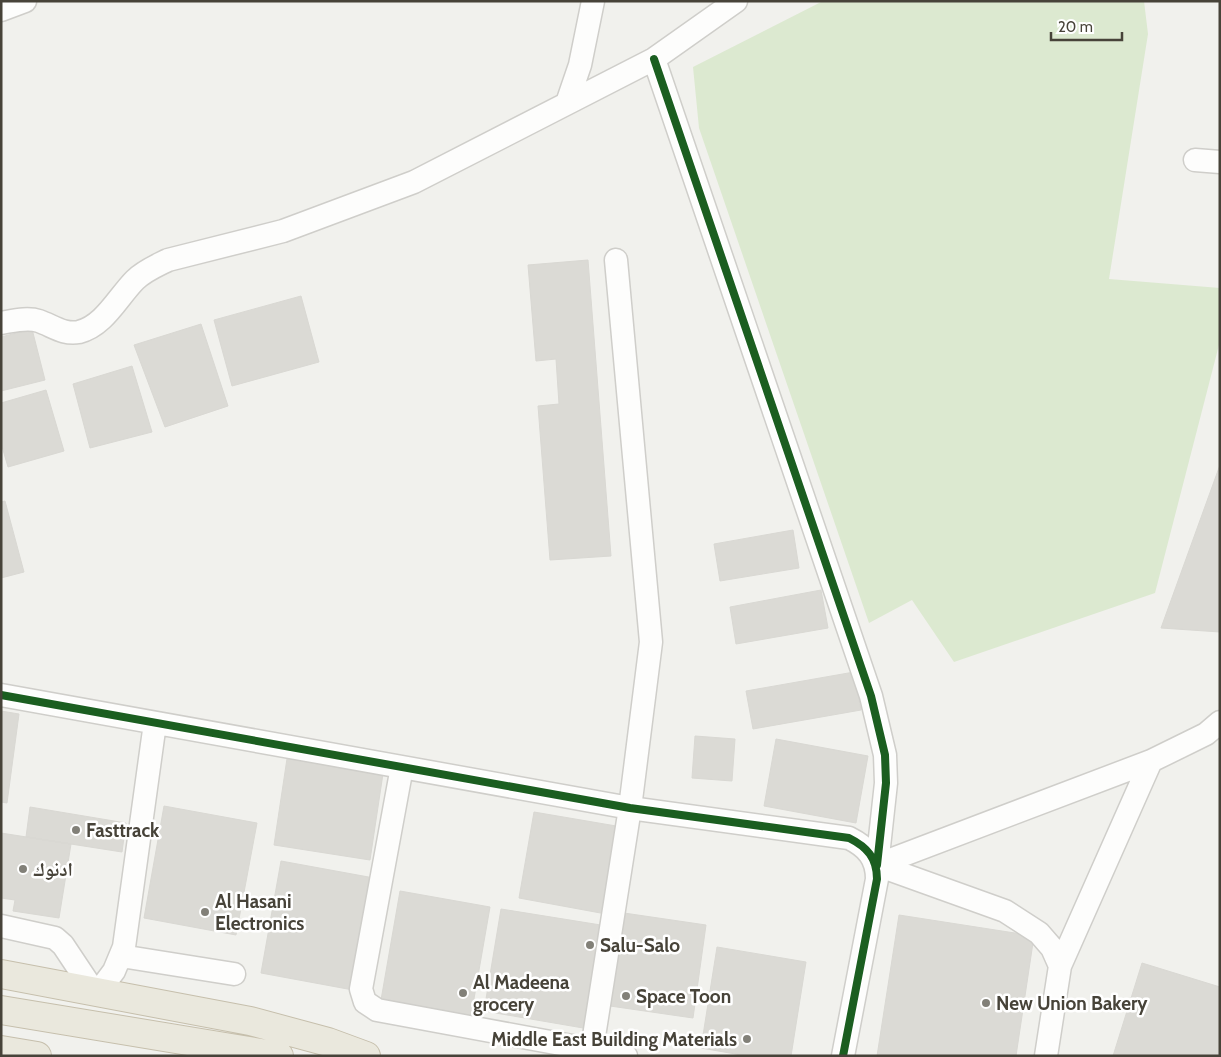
<svg xmlns="http://www.w3.org/2000/svg" width="1221" height="1057" viewBox="0 0 1221 1057" font-family="Cabin,'Noto Naskh Arabic',sans-serif">
	<style>
		.green { fill: #dce9d0 }
		.building { fill: #dbdad5; stroke: #d9d8d3 }
		.lines { fill: none; stroke-linecap: round; stroke-linejoin: round }
		.minor-casing { stroke: #cfceca; stroke-width: 25 }
		.highway-casing { stroke: #c6bfac; stroke-width: 30 }
		.minor { stroke: #fdfdfc; stroke-width: 22 }
		.highway { stroke: #eae8dd; stroke-width: 28 }
		.cycleway-casing { stroke: #fff; stroke-width: 11 }
		.cycleway { stroke: #1b5e20; stroke-width: 8 }
		.poi-dot { fill: #828078; stroke: #fff; stroke-width: 2 }
		.labels { text-anchor: middle; dominant-baseline: central; stroke-width: 5; stroke-linejoin: round; paint-order: stroke }
		.poi-label { font-size: 19px; font-weight: bold; fill: #474339; stroke: #fff; text-anchor: start }
	</style>
	<rect width="100%" height="100%" fill="#f1f1ed"/>
	<path class="green" d="M823,1h321l4,33 -39,245 111,9v53l-65,252 -201,69 -42,-62 -43,23 -170,-495 -6,-61z"/>
	<path class="building" d="M588,260l23,296 -61,4 -12,-154 21,-2 -3,-45 -20,2 -8,-96z
		M301,296l18,66 -87,24 -18,-66z
		M201,324l27,82 -63,21 -31,-82z
		M32,329l13,51 -44,11v-54z
		M132,366l20,66 -62,16 -17,-64z
		M46,390l18,61 -56,16 -7,-24v-40z
		M1220,465v167l-59,-4z
		M5,501l19,71 -23,6v-76z
		M793,530l6,38 -79,13 -6,-37z
		M821,590l7,38 -92,16 -6,-37z
		M854,672l7,38 -108,19 -7,-38z
		M1,711l18,3 -12,89 -6,-1z
		M695,736l40,3 -3,42 -40,-3z
		M776,739l92,17 -12,67 -92,-17z
		M288,752l96,15 -14,93 -96,-15z
		M164,806l93,17 -21,112 -92,-17z
		M30,807l96,16 -4,29 -96,-15z
		M534,812l88,15 -16,87 -87,-16z
		M1,833l70,11 -12,74 -46,-7 2,-11 -14,-2z
		M281,861l93,17 -21,112 -92,-17z
		M400,891l90,16 -19,109 -90,-16z
		M501,909l106,17 -18,103 -105,-18z
		M624,913l82,12 -13,93 -83,-12z
		M899,915l135,21 -18,120h-139z
		M717,947l89,15 -15,94h-44l-46,-8z
		M1142,963l78,24v69h-107z"/>
	<g class="lines">
		<g class="minor-casing">
			<path id="minor" d="M1,10l24,-9
				M654,59l217,637 14,59 1,28 -9,82
				M567,103l13,-38 13,-64
				M1195,160l25,2
				M1,323c12,-2 26,-6 38,-2 14,5 25,14 40,11 25,-6 39,-35 56,-52 9,-9 21,-14 33,-20l115,-29 131,-49 240,-123 82,-58
				M1,695l629,113 219,30c18,9 28,20 28,41l-34,177
				M402,767l-41,222 4,13 12,8 249,46
				M877,865l274,-104 55,-27 14,-12
				M877,865l128,46 34,22 13,15 8,18 -14,90
				M1,926l54,12 8,7 30,45
				M121,956l113,18
				M1060,966l91,-205
				M99,991l15,-20 10,-24 31,-224
				M592,1049l38,-241 21,-166 -35,-382"/>
		</g>
		<g class="highway-casing">
			<path id="highway" d="M1,974l249,47 78,21 38,14
				M1,1010l278,46
				M1,1050l36,6"/>
		</g>
		<use href="#minor" class="minor"/>
		<use href="#highway" class="highway"/>
		<g class="cycleway-casing">
			<path id="cycleway" d="M654,59l217,637 14,59 1,28 -9,82
				M1,695l629,113 219,30c18,9 28,20 28,41l-34,177"/>
		</g>
		<use href="#cycleway" class="cycleway"/>
	</g>
	<g class="poi-dot">
		<circle cx="76" cy="830" r="5"/>
		<circle cx="23" cy="869" r="5"/>
		<circle cx="205" cy="912" r="5"/>
		<circle cx="590" cy="945" r="5"/>
		<circle cx="463" cy="993" r="5"/>
		<circle cx="626" cy="996" r="5"/>
		<circle cx="986" cy="1003" r="5"/>
		<circle cx="747" cy="1039" r="5"/>
	</g>
	<g class="labels">
		<g class="poi-label">
			<text x="86" y="830">Fasttrack</text>
			<text x="33" y="869">ادنوك</text>
			<text x="215" y="901">Al Hasani<tspan x="215" dy="22">Electronics</tspan></text>
			<text x="600" y="945">Salu-Salo</text>
			<text x="473" y="982">Al Madeena<tspan x="473" dy="22">grocery</tspan></text>
			<text x="636" y="996">Space Toon</text>
			<text x="996" y="1003">New Union Bakery</text>
			<text x="737" y="1039" text-anchor="end">Middle East Building Materials</text>
		</g>
	</g>
	<rect width="1221" height="1057" fill="none" stroke="#474339" stroke-width="5"/>
	<path d="M1051 32v8h71v-8" fill="none" stroke="#474339" stroke-width="2.5"/>
	<text x="1058" y="32" font-size="15" fill="#474339" stroke="#ffffff" stroke-width="4" paint-order="stroke">20 m</text>
</svg>
